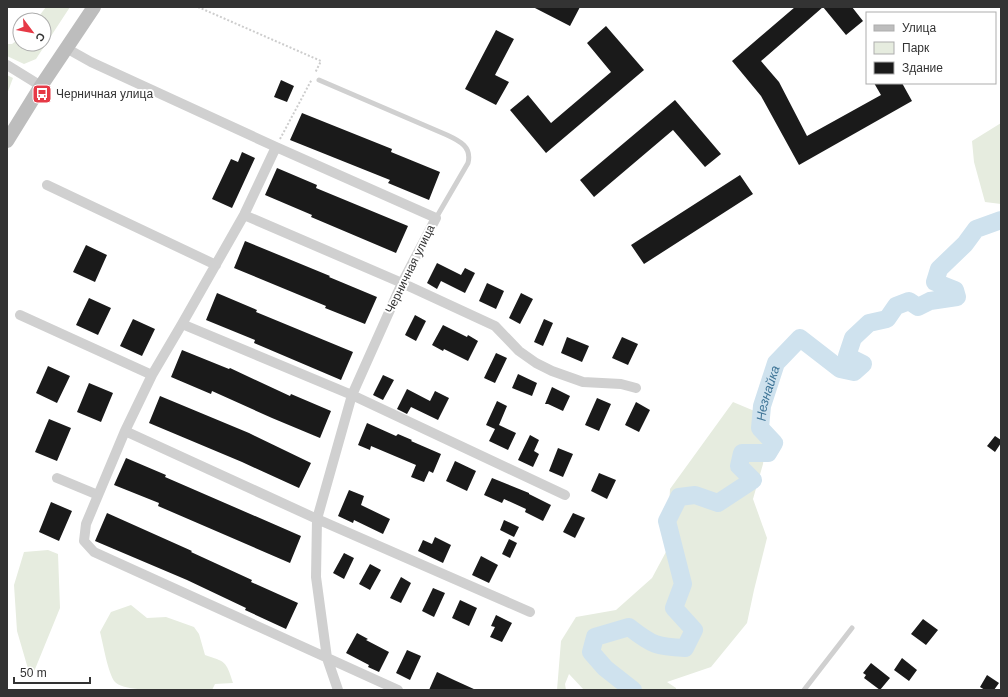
<svg xmlns="http://www.w3.org/2000/svg" width="1008" height="697" viewBox="0 0 1008 697" font-family="Arial,sans-serif">
	<style>
		.green { fill: #e6ecdf }
		.lines { fill: none; stroke-linecap: round; stroke-linejoin: round }
		.river { stroke: #cfe2ee; stroke-width: 18 }
		.building { fill: #1a1a1a }
		.path { stroke: #cdcdcd; stroke-width: 2; stroke-dasharray: 2 2; stroke-linecap: butt }
		.service { stroke: #d0d0d0; stroke-width: 5 }
		.minor { stroke: #d0d0d0; stroke-width: 10 }
		.secondary { stroke: #bdbdbd; stroke-width: 14 }
		.labels { text-anchor: middle; dominant-baseline: central; stroke-width: 4; stroke-linejoin: round; paint-order: stroke }
		.poi-label { font-size: 12px; fill: #333; stroke: #fff; text-anchor: start }
		.street-label { font-size: 12px; fill: #333; stroke: #fff }
		.water-label { font-size: 13px; font-style: italic; fill: #3f7597; stroke: #fff }
	</style>
	<rect width="100%" height="100%" fill="#fff"/>
	<path class="green" d="M46,7h24l-34,52 -12,5 -17,-8v-12h5l8,-6v6h24v-24h-8z
		M7,75l6,3 -6,16z
		M1001,123v81l-16,-2 -11,-40 -2,-21z
		M733,402l36,15 -6,47 -10,35 14,39 -13,52 -7,33 -36,44 -44,15 9,6v2h-92l-15,-16 -4,10 1,6h-9l4,-49 15,-24 40,-7 36,-32 15,-28 3,-61z
		M48,550l10,4 2,54 -29,71 -14,-48 -3,-46 10,-33z
		M131,605l16,13 19,-1 28,10 5,7 6,21c20,7 21,5 28,28l-18,1 -3,6c-17,0 -86,4 -97,-8 -7,-8 -12,-39 -15,-50l11,-20z"/>
	<g class="lines">
		<path class="river" id="s1" d="M633,690l-28,-22 -14,-16 4,-15 34,-10c23,18 28,20 56,21l9,-18 -20,-22 9,-24 -16,-63 12,-24 16,-2 23,8 35,-23 -14,-14 3,-13h26l6,-10 -14,-15 2,-22 14,-43 24,-25 40,31 14,3 9,-8 -16,-8 6,-18 16,-15 18,-4 9,-13 13,-5 9,6 12,-6 27,-4 -2,-7 -20,-8 4,-13 26,-25 11,-15 25,-9"/>
	</g>
	<path class="building" d="M533,7h47l-10,19z
		M795,7h57l11,14 -17,14 -23,-28 -62,54 18,21 28,54 74,-41 -7,-12h28l10,18 -113,64 -38,-69 -29,-35z
		M606,26l38,44 -98,83 -36,-43 18,-15 23,28 60,-51 -24,-29z
		M496,30l18,9 -19,36 14,7 -13,23 -31,-16z
		M281,80l13,6 -7,16 -13,-5z
		M675,100l46,54 -16,13 -32,-37 -79,67 -14,-17z
		M302,113l90,36 -1,3 49,20 -11,28 -41,-17 2,-3 -100,-40z
		M242,152l13,6 -23,50 -20,-9 19,-40 7,3z
		M277,168l40,17 -1,3 92,38 -12,27 -85,-36 1,-2 -47,-20z
		M740,175l13,19 -109,70 -13,-19z
		M245,241l85,35 -1,1 48,20 -12,27 -40,-16 1,-2 -92,-38z
		M86,245l21,10 -12,27 -22,-10z
		M437,263l24,12 4,-7 10,5 -10,20 -24,-12 -4,8 -10,-6z
		M487,283l17,8 -8,18 -17,-8z
		M217,293l40,17 -1,2 97,40 -12,28 -87,-37 1,-3 -49,-20z
		M521,293l12,6 -13,25 -11,-6z
		M89,298l22,10 -13,27 -22,-10z
		M415,315l11,6 -10,20 -11,-6z
		M133,319l22,10 -13,27 -22,-10z
		M544,319l9,4 -10,23 -9,-4z
		M443,325l24,12 1,-2 10,6 -10,20 -24,-12 -1,2 -11,-6z
		M567,337l22,9 -7,16 -21,-9z
		M622,337l16,7 -10,21 -16,-7z
		M182,350l47,19 1,-1 60,28 1,-2 40,17 -11,27 -48,-20 -60,-27 -1,3 -40,-17z
		M496,353l11,5 -12,25 -11,-5z
		M48,366l22,10 -13,27 -21,-10z
		M518,374l19,9 -5,13 -20,-8z
		M383,375l11,5 -11,20 -10,-5z
		M89,383l24,10 -12,29 -24,-10z
		M552,387l18,9 -7,15 -15,-7h-3z
		M407,389l23,12 5,-10 14,7 -11,22 -27,-13 -4,7 -10,-5z
		M160,396l89,37 62,30 -12,25 -57,-26 -93,-39z
		M597,398l14,6 -12,27 -14,-6z
		M497,401l10,5 -8,19 17,8 -8,17 -19,-9 6,-12 -9,-4z
		M636,402l14,8 -11,22 -14,-7z
		M49,419l22,9 -14,33 -22,-9z
		M367,423l29,13 2,-2 14,6 -1,1 30,13 -8,19 -4,-2 -5,11 -13,-5 5,-12 -45,-19 -1,4 -12,-5z
		M530,435l9,5 -5,11 5,3 -6,13 -15,-7z
		M995,436l6,4v3l-6,9 -8,-6z
		M558,448l15,6 -10,23 -14,-6z
		M126,458l40,17 -1,2 136,59 -11,27 -132,-57 1,-3 -45,-18z
		M455,461l21,10 -9,20 -21,-10z
		M599,473l17,7 -9,19 -16,-8z
		M492,478l37,15v1l22,11 -8,16 -18,-9 1,-3 -22,-10 -2,4 -18,-8z
		M349,490l15,6 -3,9 29,14 -7,15 -29,-14 -1,3 -15,-7z
		M51,502l21,9 -13,30 -20,-9z
		M107,513l85,38 -1,1 61,28 -1,2 47,21 -12,26 -41,-19 1,-2 -59,-28 -92,-39z
		M573,513l12,5 -10,20 -12,-6z
		M504,520l15,7 -5,10 -14,-7z
		M435,537l16,8 -8,18 -25,-12 5,-11 9,4z
		M509,539l8,4 -7,15 -8,-4z
		M344,553l10,5 -10,21 -11,-6z
		M481,556l17,9 -9,18 -17,-8z
		M370,564l11,6 -11,20 -11,-6z
		M401,577l10,6 -10,20 -11,-5z
		M433,588l12,5 -11,24 -12,-6z
		M460,600l17,8 -8,18 -17,-8z
		M496,615l16,8 -10,19 -12,-5 5,-10 -4,-1z
		M923,619l15,11 -12,15 -15,-11z
		M357,633l11,6 -2,1 23,12 -10,20 -11,-5 1,-2 -23,-12z
		M407,650l14,6 -11,24 -14,-7z
		M902,658l15,12 -8,11 -15,-11z
		M871,663l19,15 -10,12 -16,-12 2,-3 -3,-2z
		M437,672l17,8 22,10h-47z
		M987,675l12,8 -5,7h-9l-5,-3z"/>
	<g class="lines">
		<path class="path" d="M198,7l123,54 -6,12
			M280,139l32,-60"/>
		<path class="service" d="M319,80l128,55c13,6 25,12 21,28l-32,55
			M804,690l48,-62"/>
		<path class="minor" d="M66,48l25,14 185,85 160,71 -34,65 -50,112 -35,124 -1,58 11,81 11,32
			M7,65l34,21
			M276,147l-32,68 -62,109 -30,51 -27,56 -39,93 -2,17 10,11 304,138
			M47,185l169,80
			M244,215l158,68 93,43 24,25 17,12 16,8 31,11 38,2 15,4
			M20,315l132,60
			M182,324l170,71 213,100
			M125,431l192,88 213,93
			M57,478l41,17"/>
		<path class="secondary" d="M7,141l34,-55 53,-79"/>
	</g>
	<defs>
		<g id="bus-square" transform="scale(1)"><rect x="-9" y="-9" width="18" height="18" rx="4" fill="#e63946" stroke="#fff"/><path d="M-5-6H5V4H4V6H2V4H-2V6H-4V4H-5ZM-3.5-4V0h7V-4ZM-3.5 1.2v1.5H-2V1.2ZM2 1.2v1.5H3.5V1.2Z" fill="#fff"/></g>
	</defs>
	<g fill-rule="evenodd">
		<use href="#bus-square" x="42" y="94"/>
	</g>
	<g class="labels">
		<g class="poi-label">
			<text x="56" y="94">Черничная улица</text>
		</g>
		<g class="street-label">
			<text transform="translate(410 269) rotate(-64)">Черничная улица</text>
		</g>
		<g class="water-label">
			<text stroke="none"><textPath href="#s1" startOffset="546">Незнайка</textPath></text>
		</g>
	</g>
	<rect width="1008" height="697" fill="none" stroke="#333333" stroke-width="16"/>
	<rect x="866" y="12" width="130" height="72" fill="#ffffff" stroke="#adadad"/>
	<rect x="874" y="25" width="20" height="6" fill="#bdbdbd" stroke="#adadad"/>
	<text x="902" y="32" font-size="12" fill="#333333">Улица</text>
	<rect x="874" y="42" width="20" height="12" fill="#e6ecdf" stroke="#adadad"/>
	<text x="902" y="52" font-size="12" fill="#333333">Парк</text>
	<rect x="874" y="62" width="20" height="12" fill="#1a1a1a" stroke="#adadad"/>
	<text x="902" y="72" font-size="12" fill="#333333">Здание</text>
	<g transform="translate(32 32) rotate(122)"><circle r="19" fill="#ffffff" stroke="#adadad"/>
	<path d="M0-3L7 15L0 10L-7 15Z" fill="#e63946"/>
	<text y="-6" font-size="11" font-weight="bold" text-anchor="middle" fill="#333333">С</text>
	</g>
	<path d="M14 677v6h76v-6" fill="none" stroke="#333333" stroke-width="2"/>
	<text x="20" y="677" font-size="12" fill="#333333" stroke="#ffffff" stroke-width="3" paint-order="stroke">50 m</text>
</svg>
